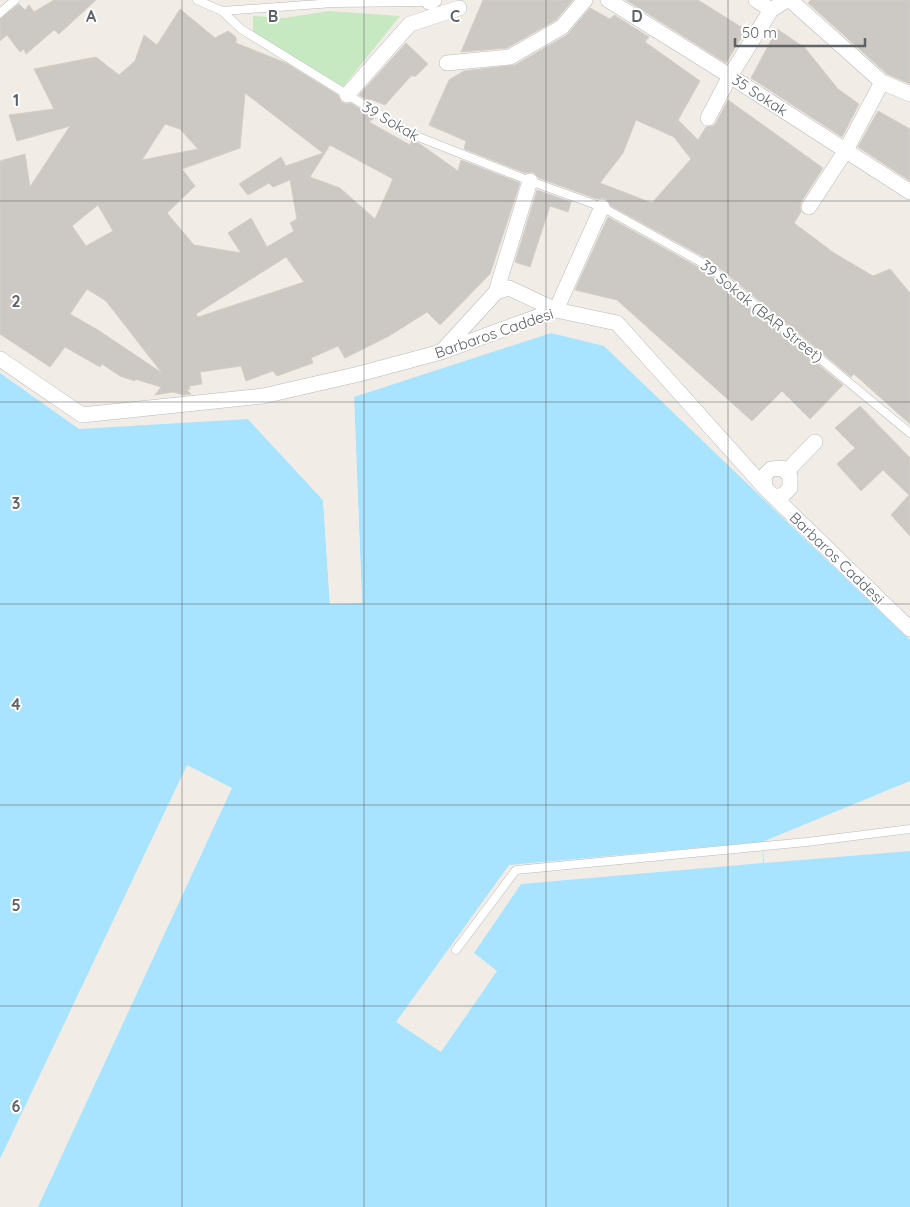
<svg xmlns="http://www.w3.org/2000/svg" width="910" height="1207" viewBox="0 0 910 1207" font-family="Quicksand,sans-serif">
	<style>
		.green { fill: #c7e9c2 }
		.water { fill: #a8e4ff }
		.pier { fill: #f1ede6 }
		.building { fill: #ccc8c3; stroke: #d6cec4; fill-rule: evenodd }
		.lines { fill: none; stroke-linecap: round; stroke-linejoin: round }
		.lane-casing { stroke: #b7babe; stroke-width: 9 }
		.street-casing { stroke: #b7babe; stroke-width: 16 }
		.lane { stroke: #fff; stroke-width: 8 }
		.street { stroke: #fff; stroke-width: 15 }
		.grid { fill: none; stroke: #5e6368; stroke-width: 1; stroke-opacity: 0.55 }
		.labels { text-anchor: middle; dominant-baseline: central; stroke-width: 4; stroke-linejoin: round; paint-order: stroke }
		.street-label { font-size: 15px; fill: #5e6368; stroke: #fff }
		.grid-label { font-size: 16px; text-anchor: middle; font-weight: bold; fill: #5e6368; stroke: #fff; stroke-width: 4; stroke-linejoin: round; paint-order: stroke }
	</style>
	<rect width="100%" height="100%" fill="#f1ede6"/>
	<path class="green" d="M329,11l71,5 -57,71 -90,-55v-16l31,2z"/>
	<path class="water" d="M551,333l53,13 306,294v141l-148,61 2,21 146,-12v356h-910v-834l79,56 169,-10 75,81 7,104 32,-1 -8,-206z"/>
	<path class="pier" d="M352,397h2l8,206 -32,1 -7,-104 -75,-81h2l75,79 8,104 27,-1z
		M187,765l45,23 -194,419h-38v-48z
		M762,842l1,21 -242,21 -47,69 23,18 -56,81 -45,-30 113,-157z"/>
	<path class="building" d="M54,0h42l-37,34 -5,-4 -28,24 -2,-5 -4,3 -13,-17 -7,6v-22l19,-15 6,6 4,-5 5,7z
		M483,0h90l-17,20 -49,28 -46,4z
		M626,0h72l48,30 -20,33z
		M811,0h99v84l-23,-10 -79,-71z
		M590,8l20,11 4,-4 35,22 -4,5 55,39 -22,39 20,20 8,-13 7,-1 3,-3 12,-23 95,68 -22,34 -1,5 1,5 -7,11 40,30 39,23 17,-7 20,24v131l-56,-50 -3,3 -140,-116 -100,-55 -5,-7 -4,-1 -5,1 -58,-21 -6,-6 -8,1 -61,-24 2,-8 -37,-16 20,-45 15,-9 51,-6 52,-30zM636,120l38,17 17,22 -39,44 -52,-20 23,-30z
		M180,9l35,29 13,-7 8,6v6l50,20 52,32 3,7 5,2 5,-1 23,15 -5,4 41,23 2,-5 8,4 38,27 3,-11 59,23 -30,91 -50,51 -13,-13 -38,24 -44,22 -7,-12 -27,12 2,5 -36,13 -4,-5 -27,10 -5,-15 -41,6 2,12 -13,2 1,3 -3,1 4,4 -7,1 -11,-3 -18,3 6,-8 -26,-8v2l-15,-5 -18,-12 -2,3 -35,-20 -15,20 -50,-33v-173l25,-7 5,33 40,-61 -53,15 -8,-26 45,-6 -20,-40 62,-12 23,18 16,-14 9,-26 13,10zM245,93l78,60 -37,13 -5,-9 -42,27 9,11 21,-12 4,4 17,-7 7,39 -7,4 4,8 -27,16 -16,-29 -23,15 13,20 -47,-8 -27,-32 28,-27 -13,-17 58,-21zM165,124l15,5 18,20 -56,11zM330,145l63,34 -18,40 -35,-31 -30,-11zM98,205l15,26 -27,15 -14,-20zM286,257l18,25 -106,35 -2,-3zM87,289l19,12 56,72 -64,-43 -28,-16z
		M777,29l28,19 33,41 21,15 -17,33 -91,-59z
		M406,43l22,21 -12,12h-5l-26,29 -15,-6 -1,2 -10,-6z
		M878,111l32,18v52l-52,-34z
		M537,190l34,12 -3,10 -18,-6 -20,61 -15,-5z
		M608,217l97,54 138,114 -33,34 -28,-28 -30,30 -135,-121 -42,-10z
		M860,406l50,52v78l-19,-21 18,-20 -26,-25 -22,21 -24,-27 18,-16 -20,-20z"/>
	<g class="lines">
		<g class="lane-casing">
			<path id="lane" d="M197,0l25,11 19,18 170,105 119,47 72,26 106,59 202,167
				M222,11l111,-8 96,-1
				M0,13l15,-13
				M456,950l60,-80 291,-28 103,-13"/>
		</g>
		<g class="street-casing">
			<path id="street" d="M429,0v2l5,-2
				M608,0l122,76 180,116
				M756,0l15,10
				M790,0l92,82 28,12
				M447,63l63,-6 52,-30 23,-27
				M347,95l63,-71 49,-16
				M708,118l22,-42 41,-66 16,-10
				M809,207l37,-57 36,-68
				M496,292l13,-4 47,22 46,-103
				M444,349l52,-57 34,-111
				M0,359l82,56 181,-19 96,-22 82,-22 115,-42 61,13 148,165 145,141
				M786,472l29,-30
				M765,488l-1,-12 7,-7 11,-1 8,8v12l-7,7 -9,2"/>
		</g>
		<use href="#lane" class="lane"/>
		<use href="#street" class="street"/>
	</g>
	<path class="grid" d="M182,0v1207M364,0v1207M546,0v1207M728,0v1207M0,201h910M0,402h910M0,604h910M0,805h910M0,1006h910"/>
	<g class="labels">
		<g class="street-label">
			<text transform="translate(760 95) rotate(33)">35 Sokak</text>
			<text transform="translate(391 121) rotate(30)">39 Sokak</text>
			<text transform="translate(762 311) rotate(39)">39 Sokak (BAR Street)</text>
			<text transform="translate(494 333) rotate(-19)">Barbaros Caddesi</text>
			<text transform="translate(837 558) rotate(44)">Barbaros Caddesi</text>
		</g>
	</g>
	<g class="grid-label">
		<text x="91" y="22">A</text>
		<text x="273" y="22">B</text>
		<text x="455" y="22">C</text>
		<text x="637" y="22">D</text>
		<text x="16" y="106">1</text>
		<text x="16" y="307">2</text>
		<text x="16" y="509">3</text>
		<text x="16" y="710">4</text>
		<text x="16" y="911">5</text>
		<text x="16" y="1112">6</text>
	</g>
	<path d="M735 38v8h130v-8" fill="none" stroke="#5e6368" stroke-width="2.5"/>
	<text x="742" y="38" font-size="15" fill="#5e6368" stroke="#ffffff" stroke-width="4" paint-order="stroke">50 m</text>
</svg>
